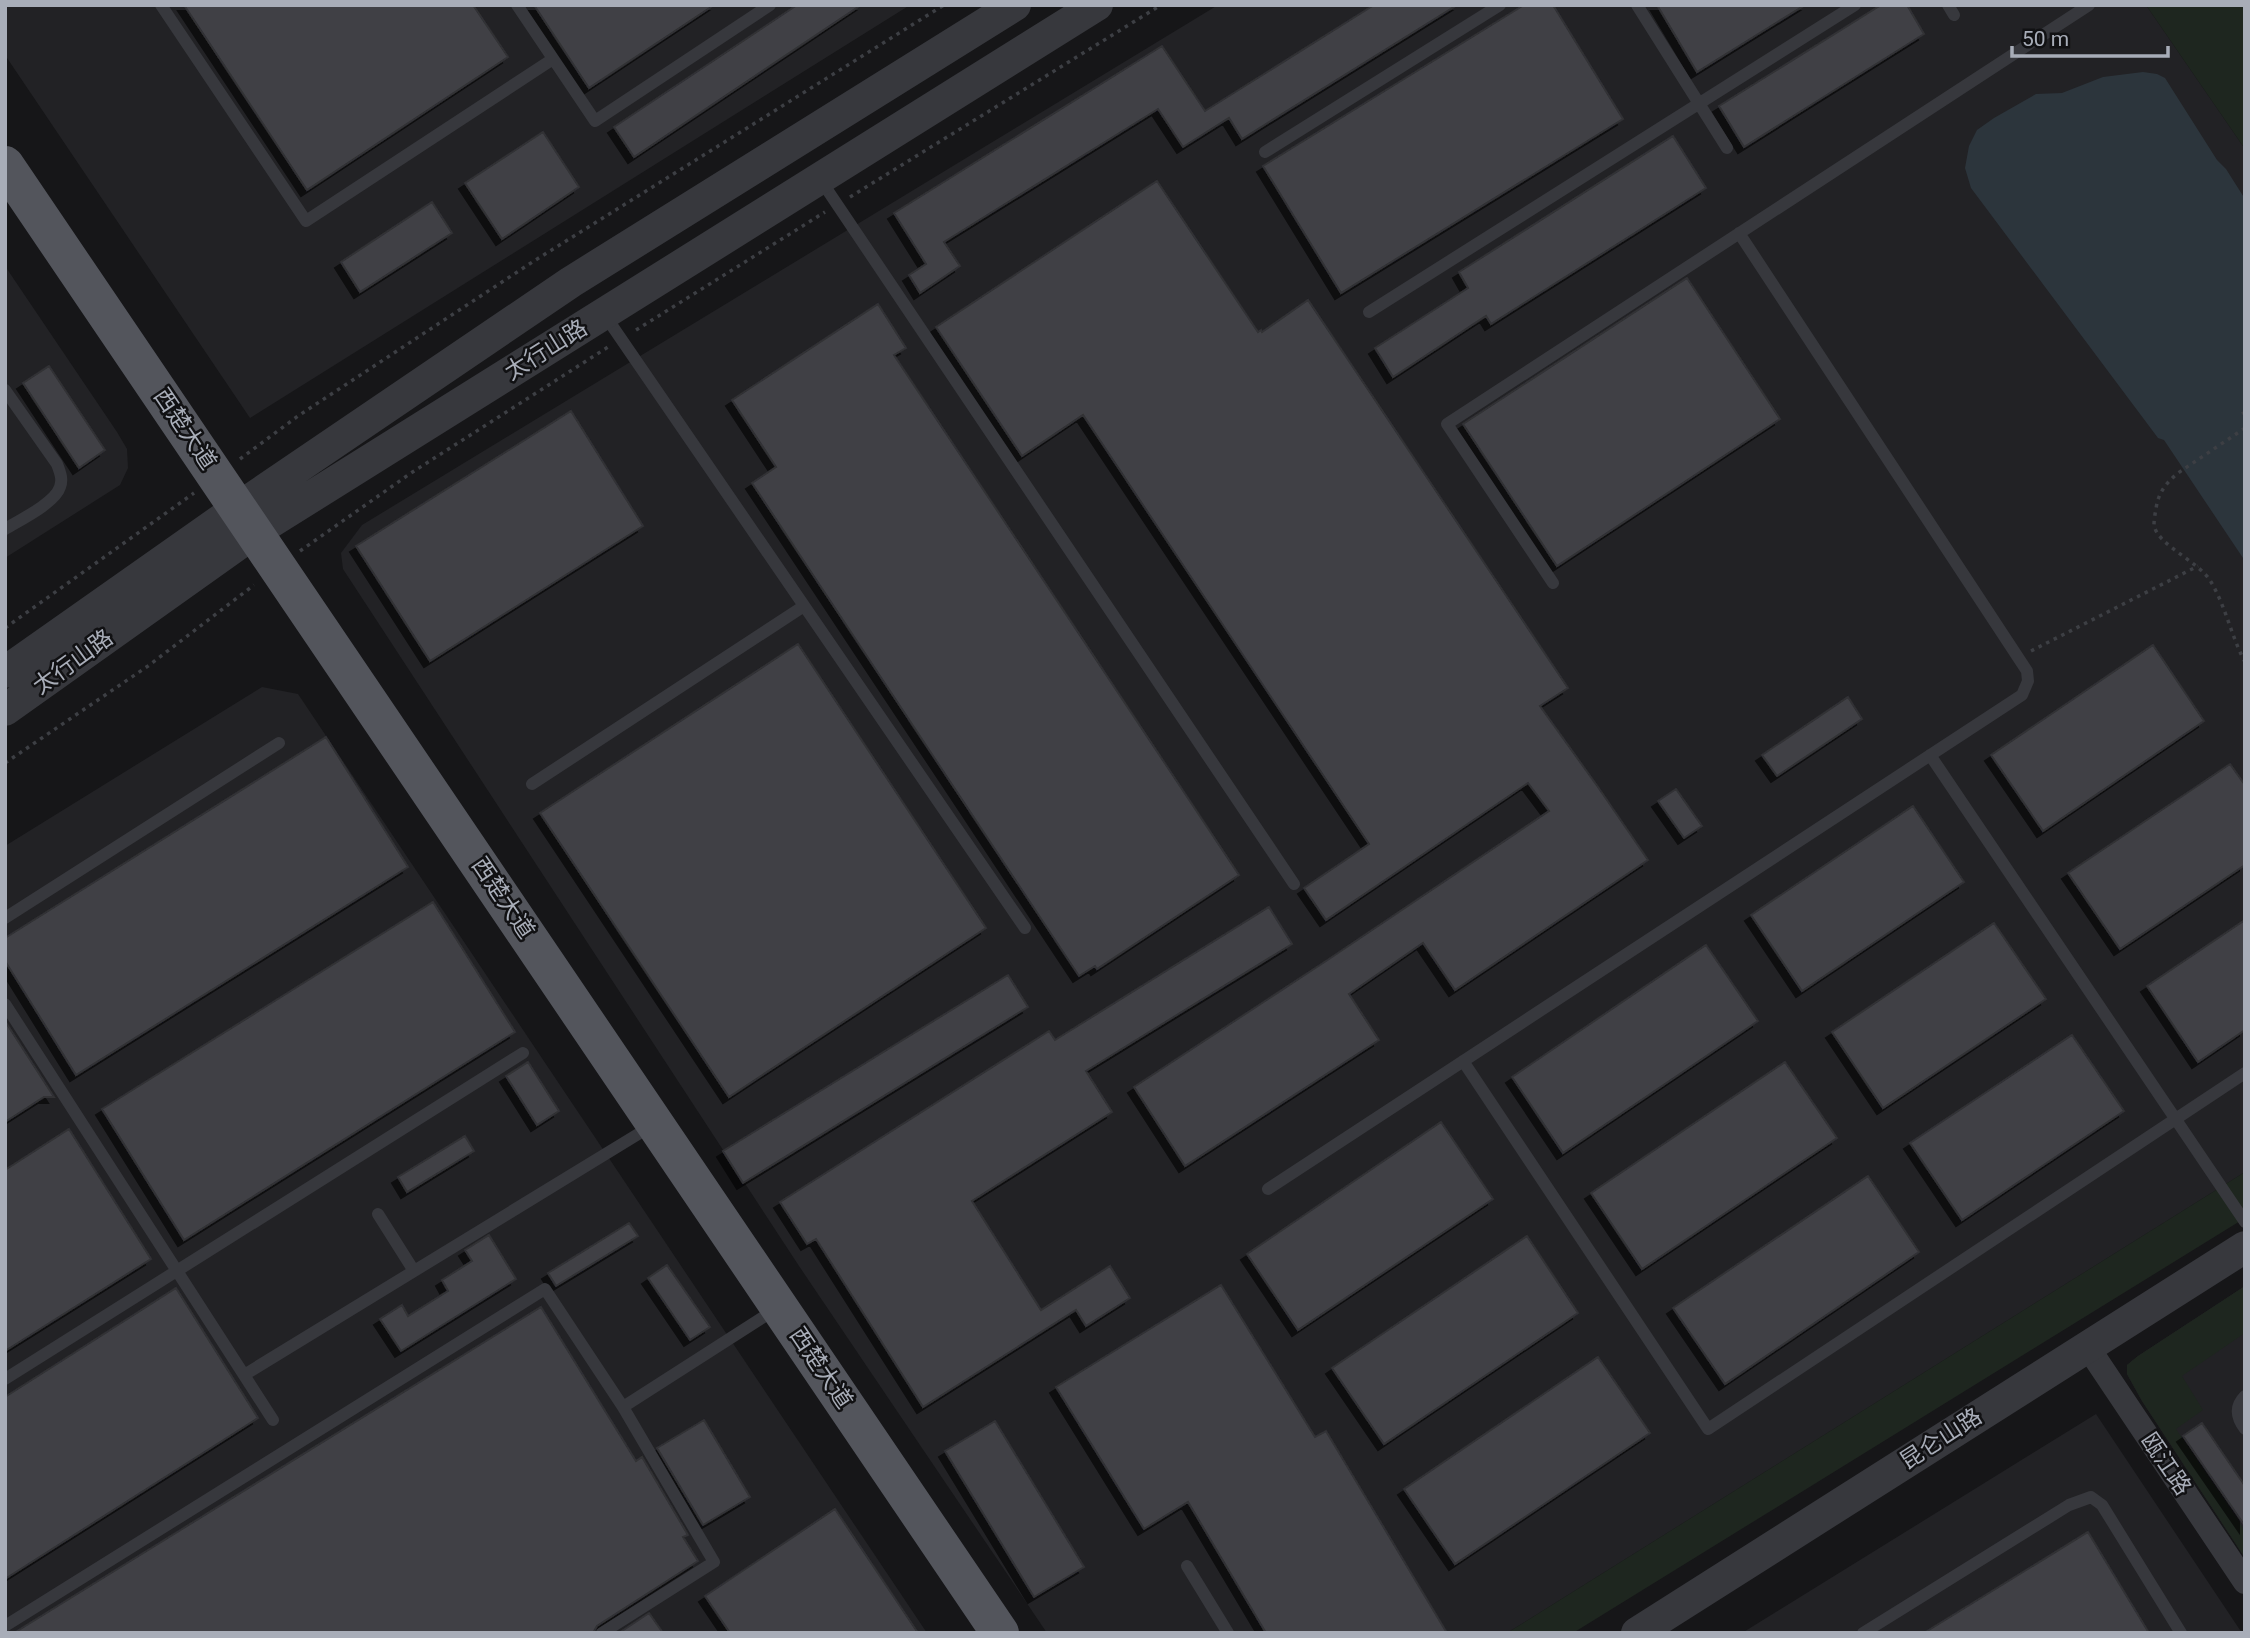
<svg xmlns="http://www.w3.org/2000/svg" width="2250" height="1638" viewBox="0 0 2250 1638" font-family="Roboto,'Noto Sans SC',sans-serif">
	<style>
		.built { fill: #222225 }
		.green { fill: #1e261f }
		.water { fill: #2c353c }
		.building { fill: #404145; stroke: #303034; stroke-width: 2; filter: url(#shadow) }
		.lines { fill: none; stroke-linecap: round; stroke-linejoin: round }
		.path { stroke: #3d3f44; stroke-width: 3.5; stroke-dasharray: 3.5 5; stroke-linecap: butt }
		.service { stroke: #37383d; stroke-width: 12 }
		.minor { stroke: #37383d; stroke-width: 24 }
		.tertiary { stroke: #37383d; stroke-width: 32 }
		.primary { stroke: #53555c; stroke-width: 38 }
		.labels { text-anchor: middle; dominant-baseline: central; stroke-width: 5; stroke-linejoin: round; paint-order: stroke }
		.street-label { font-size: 23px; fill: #a8adb8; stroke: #111113 }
	</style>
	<defs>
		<filter id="shadow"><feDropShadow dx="-6" dy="6" stdDeviation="0" flood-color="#0009"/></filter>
	</defs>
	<rect width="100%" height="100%" fill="#161618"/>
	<path class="built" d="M5,5h905l-660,413 -245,-363z
		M1218,5h928l99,144v1023l-738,461h-460l-248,-367 -456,-697 -2,-16 21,-28z
		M5,266l112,166 10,17 1,19 -8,17 -115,73z
		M262,687l36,7 629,939h-922v-787z
		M2245,1286v272l-103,-157 -15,-27v-9l11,-9z
		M2096,1414l146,219h-500z"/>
	<path class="green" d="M2146,5h99v144z
		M2245,1172v46l-672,415h-66z
		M2245,1286v47l-63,43 21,34 -27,19 69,102v27l-103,-157 -15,-27v-9l11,-9z"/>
	<path class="water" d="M2143,72l14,2 8,4 52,82 9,9 19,30v362l-81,-121 -6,-2 -187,-250 -6,-20 4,-22 8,-16 17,-12 42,-24 26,-1 41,-16z"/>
	<path class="building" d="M184,5h289l35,52 -201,133z
		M534,5h180l-125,83z
		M797,5h64l-227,152 -20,-30z
		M1374,5h83l-215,134 -13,-21 -46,29 -25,-38 -214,133 16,24 -40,27 -11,-18 17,-11 -32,-51 268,-167 43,65z
		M1524,5h29l70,114 -282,174 -78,-127z
		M1657,5h148l-108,67z
		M1881,5h26l17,29 -180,113 -25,-41z
		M543,132l36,55 -77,52 -37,-56z
		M1673,136l33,52 -215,136 -5,-8 -93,61 -18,-29 93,-60 -9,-16z
		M1157,181l101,151 3,-2 1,2 46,-32 260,388 -28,18 58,81 50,73 -193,130 -32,-47 -74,51 30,46 -194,126 -51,-79 192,-126 223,-150 -21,-28 -202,137 -22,-32 65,-44 -286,-429 -61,41 -86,-129z
		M432,202l20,31 -92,59 -19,-30z
		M1687,278l93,141 -223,147 -94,-142z
		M878,304l28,44 -12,7 345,520 -142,94 -2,-3 -16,10 -327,-493 24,-16 -44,-67z
		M49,366l56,84 -26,18 -56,-85z
		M571,411l72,115 -213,135 -74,-115z
		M798,644l188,284 -257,169 -189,-284z
		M2153,645l51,76 -161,110 -52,-76z
		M1848,697l14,22 -85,57 -15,-21z
		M326,737l82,130 -332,208 -71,-114v-23z
		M2230,764l15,21v80l-125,84 -52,-76z
		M1676,789l26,37 -18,12 -26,-37z
		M1913,806l51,76 -162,109 -51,-76z
		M433,902l82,130 -331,208 -82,-131z
		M1269,907l23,37 -206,127 26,41 -140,89 69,109 69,-44 20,32 -44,28 -10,-16 -153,97 -107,-168 -9,5 -27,-42 269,-171 6,9z
		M2245,920v110l-47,32 -51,-76z
		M1994,923l52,76 -163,109 -51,-76z
		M1706,945l52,76 -195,132 -51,-76z
		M1008,975l20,32 -285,176 -20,-32z
		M5,1021l49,76h-10l-39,25z
		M2072,1035l52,76 -162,109 -52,-77z
		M528,1062l31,49 -22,14 -31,-49z
		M1785,1062l52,76 -195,131 -51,-76z
		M1441,1122l52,77 -195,131 -51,-76z
		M69,1129l82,130 -146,92v-181z
		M465,1136l9,15 -67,41 -9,-15z
		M1868,1176l51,76 -194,132 -52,-76z
		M629,1223l9,13 -82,50 -8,-13z
		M489,1235l27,44 -115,72 -21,-32 22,-14 6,11 40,-25 -6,-11 30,-19 -7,-11z
		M1527,1236l51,77 -194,131 -52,-76z
		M667,1265l43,62 -20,13 -42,-62z
		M1221,1285l94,152 11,-6 121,202h-181l-78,-131 -44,27 -88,-142z
		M176,1288l82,130 -253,161v-182z
		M541,1307l95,154 6,-4 46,78 -5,2 15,24 -101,65 -4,7h-579z
		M1598,1357l52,76 -195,131 -51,-75z
		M704,1420l46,77 -47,28 -46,-77z
		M995,1421l89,146 -50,30 -89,-146z
		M2202,1423l43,63v40l-62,-90z
		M835,1509l83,124h-188l-25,-37z
		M2088,1532l61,101h-225z
		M649,1613l14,20h-44z"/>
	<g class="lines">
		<path class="path" d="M850,197l311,-192
			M636,330l189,-118
			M2245,412l-3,2 3,3
			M2245,428l-67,45c-12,10 -20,20 -22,36 -1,5 -2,11 -2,16 3,20 46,37 57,57 15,25 20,54 34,80
			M240,459l58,-43 236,-155 410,-256
			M300,551l111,-78 197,-126
			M5,628l189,-135
			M2031,651l167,-85
			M5,763l143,-97 106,-81"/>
		<path class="service" d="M161,5l145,216 247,-162
			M517,5l78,116 175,-116
			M1637,5l90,143
			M1948,5l6,10
			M1265,152l235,-147
			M820,179l474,705
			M1369,312l486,-307
			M604,314l421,614
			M5,390l52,74c3,8 6,15 3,23 -5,16 -40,33 -55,42
			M1553,583l-106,-159 642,-419
			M1930,755l315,467
			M532,784l272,-178
			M5,918l274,-175
			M5,1004l268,416
			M1463,1061l245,368 537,-356
			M1268,1189l754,-494 6,-14 -1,-10 -288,-438
			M378,1214l36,57
			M244,1375l409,-250
			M5,1379l518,-326
			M2245,1396c-11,11 -9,21 0,33
			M623,1407l153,-98
			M1187,1566l41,67
			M5,1626l540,-337 78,118 91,155 -112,71
			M1863,1633l206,-128 22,-8 11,8 79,128"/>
		<path class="minor" d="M2087,1346l158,236"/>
		<path class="tertiary" d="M5,672l233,-164 333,-226 444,-277
			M5,710l250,-178 842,-527
			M1637,1633l608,-386"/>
		<path class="primary" d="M5,165l995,1468"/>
	</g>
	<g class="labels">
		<g class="street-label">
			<text transform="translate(546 350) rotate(-32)">太行山路</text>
			<text transform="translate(185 429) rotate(56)">西楚大道</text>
			<text transform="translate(73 662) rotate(-36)">太行山路</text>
			<text transform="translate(503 898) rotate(56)">西楚大道</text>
			<text transform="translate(821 1368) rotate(56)">西楚大道</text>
			<text transform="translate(1941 1439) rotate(-33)">昆仑山路</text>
			<text transform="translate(2166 1464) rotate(56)">瓯江路</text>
		</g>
	</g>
	<rect width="2250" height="1638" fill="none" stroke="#a8adb8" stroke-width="14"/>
	<path d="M2012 46v10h156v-10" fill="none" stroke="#a8adb8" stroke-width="3.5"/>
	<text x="2022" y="46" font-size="21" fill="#a8adb8" stroke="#111113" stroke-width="5" paint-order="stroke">50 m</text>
</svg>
